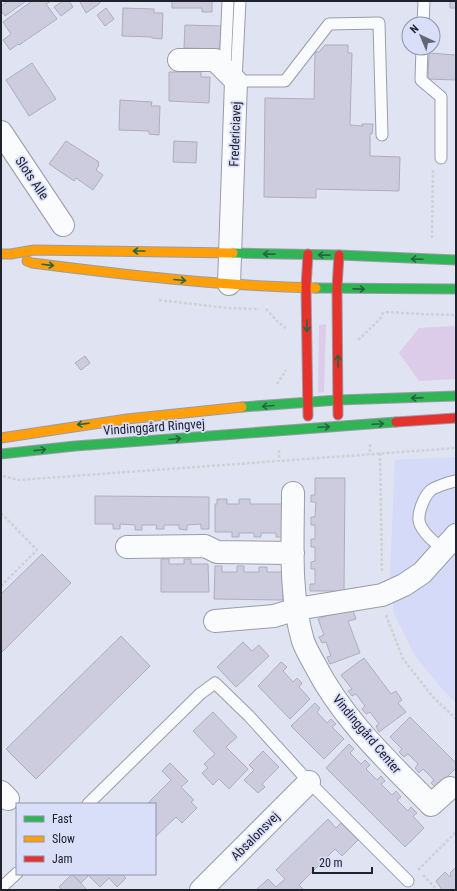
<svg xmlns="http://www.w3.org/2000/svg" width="457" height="891" viewBox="0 0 457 891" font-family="'Roboto Condensed',sans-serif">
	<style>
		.built { fill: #d4daf7 }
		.green { fill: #dccbe9 }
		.building { fill: #cdccdf; stroke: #aeaeba }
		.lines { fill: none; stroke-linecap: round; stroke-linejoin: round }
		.lane-casing { stroke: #9a9ca8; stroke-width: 13 }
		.street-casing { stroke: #9a9ca8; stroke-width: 24 }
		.fast-casing { stroke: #9a9ca8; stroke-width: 11 }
		.slow-casing { stroke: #9a9ca8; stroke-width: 11 }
		.jam-casing { stroke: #9a9ca8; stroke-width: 11 }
		.path { stroke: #d0d1d5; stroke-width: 2.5; stroke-dasharray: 3 2; stroke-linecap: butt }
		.lane { stroke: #fafbfd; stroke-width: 11 }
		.street { stroke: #fafbfd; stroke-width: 22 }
		.fast { stroke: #30b455; stroke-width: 9 }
		.slow { stroke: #ff9f0a; stroke-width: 9 }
		.jam { stroke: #e5322d; stroke-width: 9 }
		.oneway { stroke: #276440 }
		.labels { text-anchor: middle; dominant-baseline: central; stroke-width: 3.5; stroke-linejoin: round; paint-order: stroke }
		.street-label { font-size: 13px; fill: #20222e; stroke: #d9dff9 }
	</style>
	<rect width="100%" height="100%" fill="#e0e3f2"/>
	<path class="built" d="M456,457v246l-14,-14 -28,-35 -20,-41 -4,-38 5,-115z"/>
	<path class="green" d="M326,324l-2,68 -6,1 1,-68z
		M456,326v53l-37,2 -20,-28 20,-25z"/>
	<path class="building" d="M8,1h18l-21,15 -4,-5v-5z
		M32,1h19l-5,3 11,15 -38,26 -1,-1 -8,6 -7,-10 8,-6 -8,-12z
		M63,1h6l4,6 -12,9 -7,-9z
		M81,1h21l-3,2v1l-13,9 -6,-11z
		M172,1h40v11h-10v-4h-30z
		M450,1h6v7h-6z
		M106,8l8,11 -9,7 -8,-11z
		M123,8l31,1v4h9l-1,26 -10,-1v-1l-30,-1z
		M185,25l36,1 -1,23 -36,-1z
		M325,45h23v8h4l-2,72 13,1 -1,-2h11l-1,10h-2v22l30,1 -1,34 -83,-2v9l-52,-1 1,-99 49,1 1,-47h4z
		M429,53l27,2v25l-28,-1z
		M32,63l24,36 -27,17 -23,-36z
		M169,72h32v5h9l-1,26 -40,-2z
		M120,100l32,2 -1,4h9l-1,29 -10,-1v-3l-30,-1z
		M66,141l33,21 -1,2 1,1 -3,5 7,5 -10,15 -17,-12 -2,3 -25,-17z
		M174,141l23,1 -1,21 -23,-1z
		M85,356l5,7 -9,7 -6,-7z
		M315,478h30l-1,113h-34v-7h5v-15h-4v-7l4,-1v-14h-4v-8h4v-14h-4v-8h4l1,-15h-5v-7h4z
		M95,496l114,1v32h-8v-5l-14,1v5l-8,-1v-4h-15v4h-8l1,-4h-15v5h-7v-5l-15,-1v5h-7v-5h-18z
		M217,499h10v5h12v-5h11v5h34v33h-8v-4h-15v4h-7v-4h-15v4h-7v-5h-17v-28h2z
		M42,554l29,29 -70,70v-59z
		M161,559h8v5h15v-5h7v5h17l1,28h-48z
		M215,566h7v6h15v-6h7v6h15v-5h8v5h17l-1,28 -69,-1z
		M352,608l4,11 -8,2 12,32 -30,11 -3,-7 4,-1 -5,-14 -4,1 -3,-6 5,-2 -6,-16 26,-10z
		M121,636l29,30 -114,113 -30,-30z
		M243,642l9,9 7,-6 10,11 -33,31 -19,-20z
		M364,658l27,36 5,-3 6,9 -4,3 8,9 -27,20 -3,-6 3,-2 -9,-12 -4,2 -4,-5 3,-3 -9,-12 -4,2 -4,-5 4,-2 -11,-14z
		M281,662l6,5 -4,4 10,11 4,-4 5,5 -3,4 11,12 -20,20 -32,-33z
		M315,703l5,5 -3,4 10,11 4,-4 5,5 -4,3 12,12 -20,20 -33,-33z
		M213,712l24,25 -11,10 22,22 -19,20 -10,-10 -6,6 -11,-12 6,-5 -4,-4 11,-10 -22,-23z
		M410,717l46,46v5l-20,20 -5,-5 3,-3 -11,-11 -4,4 -4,-5 3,-4 -10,-10 -4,3 -5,-5 3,-3 -12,-12z
		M349,744l5,5 -4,4 11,11 4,-4 5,5 -4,4 11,11 4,-4 4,5 -4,3 11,11 4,-4 5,6 -4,3 11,11 3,-4 6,6 -4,3 11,12 -19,19 -79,-79z
		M263,751l16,16 -17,17 3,3 -7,6 -14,-13 10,-10 -5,-5z
		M170,763l18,18 -7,6 13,13 -3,2 6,6 -15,15 -6,-6 -21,20v-33h-8l24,-24 -9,-9z
		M328,819l8,9 5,-5 17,17 -16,16 -7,-7 -36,36 5,5h-48l12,-11 8,8 9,-8 -9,-9z
		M456,867v23h-14l-6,-9 9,-9 5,5 1,-2 -1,-2z
		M72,874h13l3,2 -7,7z
		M72,874l15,16h-25l-3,-3z
		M87,874h35l4,4 -9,9 -8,-9 -9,9z"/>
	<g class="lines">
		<g class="lane-casing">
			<path id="lane" d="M240,1l-4,80h49l44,-57 50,-1 3,112
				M423,24l1,-23
				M422,48l-1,32 20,17v61
				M225,69l3,-68
				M443,549c-8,-6 -23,-18 -24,-29 -1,-8 5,-23 11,-29 4,-4 20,-9 26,-10
				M88,804l112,-110 15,-11 34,33 60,66 99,99
				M1,888l16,-15"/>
		</g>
		<g class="street-casing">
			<path id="street" d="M179,60h36l21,21 -7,203
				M1,132l62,93
				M293,493c0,49 -4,100 10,148 3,8 8,17 12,24 28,55 74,97 116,140l19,-17
				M127,547l78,-1 12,6 76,1
				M215,621l59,-5 23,-7 85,-14 22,-10 18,-12 34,-38
				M1,792l7,7
				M201,890l108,-108"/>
		</g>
		<g class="fast-casing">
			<path id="fast" d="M233,253l106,2 117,5
				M316,288l140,1
				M242,407l96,-7 118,-4
				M1,454l74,-8 321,-24"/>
		</g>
		<g class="slow-casing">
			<path id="slow" d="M1,254h10l23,-4 199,3
				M27,261l5,2c94,12 189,23 284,25
				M1,438l126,-19 115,-12"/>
		</g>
		<g class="jam-casing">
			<path id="jam" d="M308,254l-2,33 2,129
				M338,415l-1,-127 2,-33
				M396,422l60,-4"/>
		</g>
		<path class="path" d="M432,238l1,-69
			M159,300l68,8 32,1
			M266,309l13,14 7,5
			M386,312l33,2 37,1
			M358,340l22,-21 4,-8
			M277,384l9,-14
			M370,444v10
			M279,450v11
			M380,453l2,120
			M3,476l15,4 438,-32
			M1,513l36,37 -36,36
			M386,615l17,44 30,38 23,22
			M41,804h2
			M418,870l38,-38
			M423,875l14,15"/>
		<use href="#lane" class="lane"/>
		<use href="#street" class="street"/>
		<use href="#fast" class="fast"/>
		<use href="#slow" class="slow"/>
		<use href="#jam" class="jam"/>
	</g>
	<defs><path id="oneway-shaft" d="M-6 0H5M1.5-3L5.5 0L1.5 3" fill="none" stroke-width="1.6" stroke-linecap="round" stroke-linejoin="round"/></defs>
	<g class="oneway">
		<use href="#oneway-shaft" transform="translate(139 251) rotate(-180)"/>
		<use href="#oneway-shaft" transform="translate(269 254) rotate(-179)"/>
		<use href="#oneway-shaft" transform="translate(324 255) rotate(-179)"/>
		<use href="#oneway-shaft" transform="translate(417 259) rotate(-178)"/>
		<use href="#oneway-shaft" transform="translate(48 265) rotate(7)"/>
		<use href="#oneway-shaft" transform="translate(180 280) rotate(5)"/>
		<use href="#oneway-shaft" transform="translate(359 289) rotate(1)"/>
		<use href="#oneway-shaft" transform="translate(307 326) rotate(90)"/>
		<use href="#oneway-shaft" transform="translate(338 361) rotate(-91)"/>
		<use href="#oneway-shaft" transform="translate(417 398) rotate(178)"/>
		<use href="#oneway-shaft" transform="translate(268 406) rotate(175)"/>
		<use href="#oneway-shaft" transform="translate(83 424) rotate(173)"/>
		<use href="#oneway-shaft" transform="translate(378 424) rotate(-3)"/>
		<use href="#oneway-shaft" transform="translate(324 427) rotate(-3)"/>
		<use href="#oneway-shaft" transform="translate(175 439) rotate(-5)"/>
		<use href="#oneway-shaft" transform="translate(40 450) rotate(-6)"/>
	</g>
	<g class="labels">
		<g class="street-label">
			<text transform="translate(235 134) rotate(-88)">Fredericiavej</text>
			<text transform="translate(32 178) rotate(56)">Slots Alle</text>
			<text transform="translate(154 427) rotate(-4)">Vindinggård Ringvej</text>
			<text transform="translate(367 734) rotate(50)">Vindinggård Center</text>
			<text transform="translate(255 836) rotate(-45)">Absalonsvej</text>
		</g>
	</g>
	<rect width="457" height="891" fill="none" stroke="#20222e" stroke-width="4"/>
	<rect x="16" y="803" width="140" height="72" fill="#d9dff9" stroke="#8f93a8"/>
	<rect x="24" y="816" width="20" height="6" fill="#30b455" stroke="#8f93a8"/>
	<text x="52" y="823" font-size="12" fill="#20222e">Fast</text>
	<rect x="24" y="836" width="20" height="6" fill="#ff9f0a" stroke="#8f93a8"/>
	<text x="52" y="843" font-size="12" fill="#20222e">Slow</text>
	<rect x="24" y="856" width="20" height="6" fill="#e5322d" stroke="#8f93a8"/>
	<text x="52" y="863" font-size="12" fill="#20222e">Jam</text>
	<g transform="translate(421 36) rotate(316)"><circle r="19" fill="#d9dff9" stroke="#8f93a8"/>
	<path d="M0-3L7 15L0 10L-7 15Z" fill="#636673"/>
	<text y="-6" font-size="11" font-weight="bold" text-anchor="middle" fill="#20222e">N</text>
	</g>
	<path d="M313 867v6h59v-6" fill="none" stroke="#20222e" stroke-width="2"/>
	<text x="319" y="867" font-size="12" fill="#20222e" stroke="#d9dff9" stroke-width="3" paint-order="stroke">20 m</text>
</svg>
